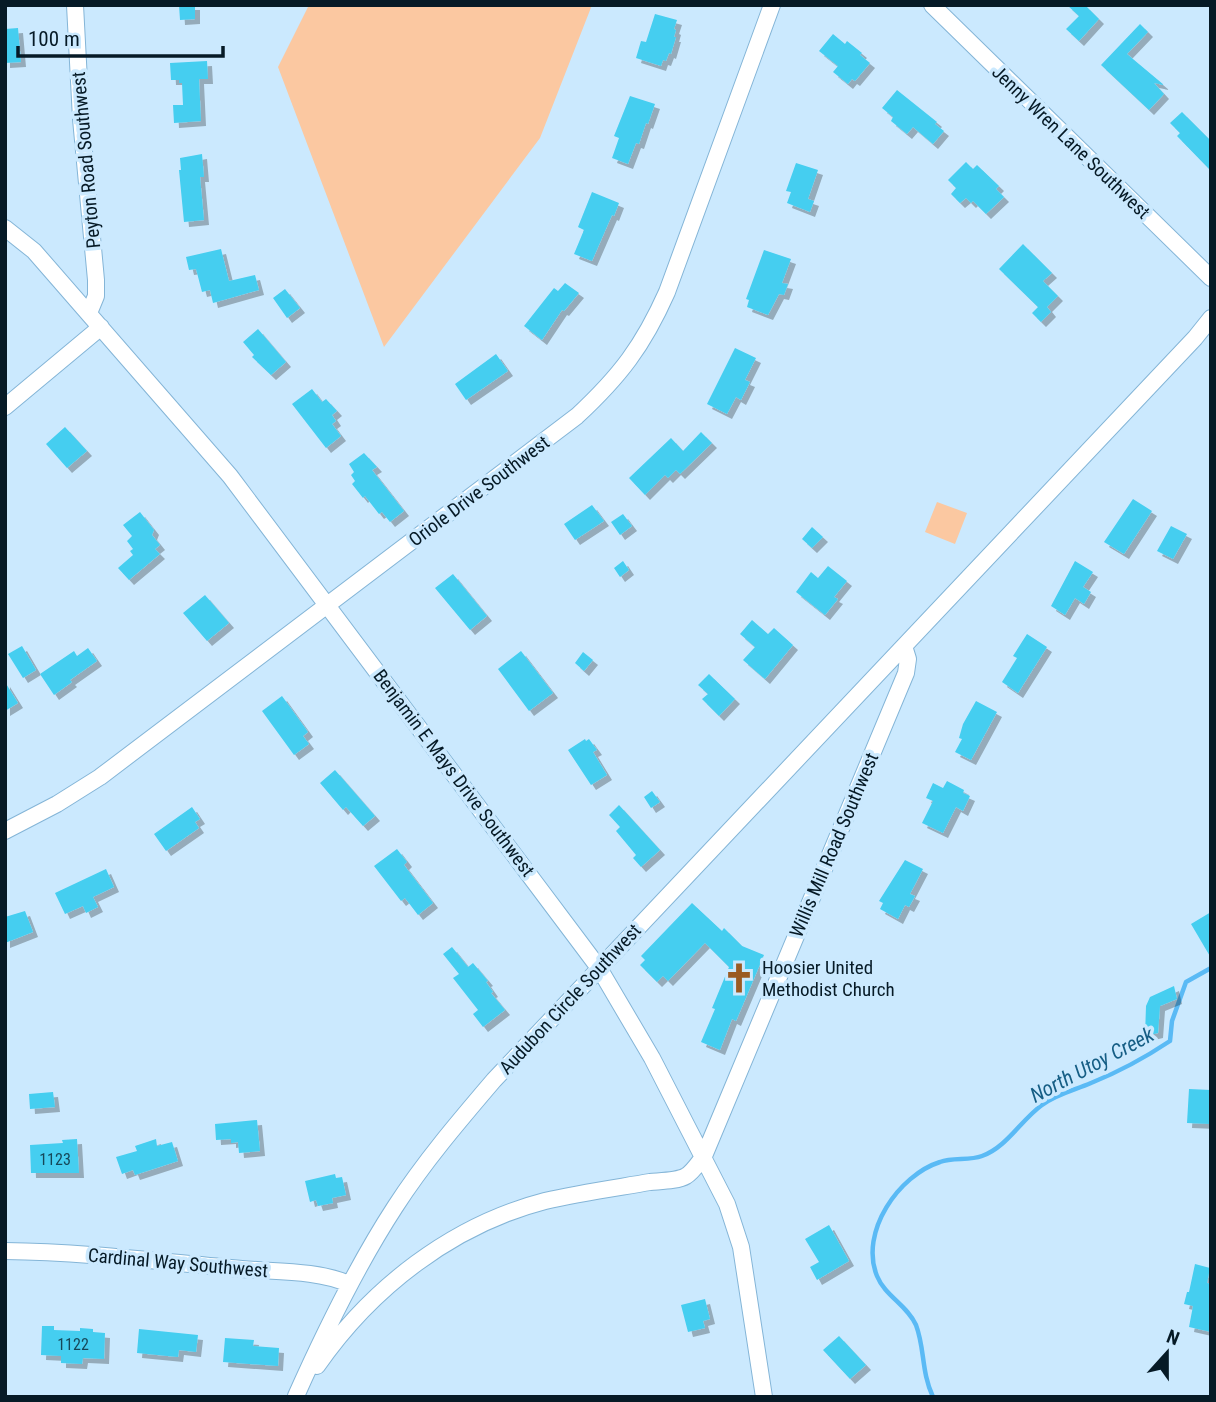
<svg xmlns="http://www.w3.org/2000/svg" width="1216" height="1402" viewBox="0 0 1216 1402" font-family="'Roboto Condensed',sans-serif">
	<style>
		.green { fill: #fbc8a1 }
		.lines { fill: none; stroke-linecap: round; stroke-linejoin: round }
		.stream { stroke: #5abaf5; stroke-width: 4.5 }
		.building { fill: #45cef0; filter: url(#shadow) }
		.minor-casing { stroke: #84b5d7; stroke-width: 18 }
		.minor { stroke: #fff; stroke-width: 16 }
		.labels { text-anchor: middle; dominant-baseline: central; stroke-width: 7; stroke-linejoin: round; paint-order: stroke }
		.number-label { font-size: 16px; fill: #164758 }
		.street-label { font-size: 19px; fill: #061a26; stroke: #cbe9fe }
		.poi-label { font-size: 19px; fill: #061a26; stroke: #cbe9fe; text-anchor: start }
		.water-label { font-size: 21px; font-style: italic; fill: #165e85; stroke: #cbe9fe }
	</style>
	<defs>
		<filter id="shadow"><feDropShadow dx="5" dy="5" stdDeviation="0" flood-color="#0004"/></filter>
	</defs>
	<rect width="100%" height="100%" fill="#cbe9fe"/>
	<path class="green" d="M309,5h283l-52,133 -156,209 -106,-280z
		M937,502l30,11 -12,31 -30,-12z"/>
	<g class="lines">
		<path class="stream" d="M933,1397c-12,-26 -8,-48 -17,-72 -9,-20 -31,-29 -39,-49 -18,-44 22,-101 63,-114 13,-5 29,-1 42,-6 25,-9 39,-36 60,-51 14,-11 33,-15 49,-22 30,-12 52,-24 79,-42l2,-20 14,-39 25,-14"/>
	</g>
	<path class="building" d="M179,5h16v14l-15,1z
		M1067,5h18l14,14 -20,22 -13,-12 13,-13z
		M655,14l22,6 -3,9 2,1 -2,7h2l-5,17 -2,-1 -3,8 -3,-1 -2,6 -25,-8 5,-17 5,1z
		M1140,24l8,8 -21,22 37,31 -10,-2 10,11 -15,16 -48,-45z
		M18,28l3,34 -16,1v-34z
		M833,34l12,10 2,-3 15,12 -2,2 10,8 -15,18 -3,-2 -4,5 -15,-12 5,-6 -19,-15z
		M207,61l1,18h-9l2,42 -27,2 -1,-18h10l-1,-22h-3v-3h-8l-1,-17z
		M897,90l40,32 -2,2 9,7 -11,13 -20,-17 -6,7 -16,-13 2,-4 -11,-9z
		M630,96l25,8 -7,20 -2,-1 -7,21 -3,-1 -8,21 -16,-6 7,-20 -5,-2z
		M1182,112l29,29v30l-34,-35 3,-3 -10,-10z
		M202,154l2,23h-4l4,43 -20,2 -5,-52h2l-1,-12z
		M966,162l7,7 4,-4 22,21 -3,3 8,8 -18,17 -13,-13 -2,2 -5,-5 -6,5 -9,-9 5,-6 -8,-8z
		M796,163l22,7 -10,29 6,2 -4,11 -23,-9 4,-11 -5,-1z
		M592,192l27,11 -5,13 -2,-1 -20,46 -18,-7 10,-24 -6,-3z
		M1023,244l29,29 -9,8 15,15 -11,11 4,5 -10,10 -9,-9 6,-6 -39,-38z
		M221,249l8,32 26,-6 4,15 -46,13 -3,-13 -8,2 -6,-23 -7,1 -3,-13z
		M764,250l27,9 -9,24 6,1 -4,11 -5,-1 -11,21 -21,-8 2,-7 -3,-1z
		M565,283l14,10 -15,18 -2,-1 -20,30 -18,-14 30,-38 4,3z
		M285,289l15,19 -13,10 -14,-20z
		M258,329l28,33 -15,13 -19,-18 2,-2 -11,-13z
		M735,348l21,10 -11,22 5,2 -9,18 -5,-3 -9,17 -20,-10z
		M496,354l12,17 -42,29 -11,-16z
		M312,389l10,13 4,-3 11,12 -5,4 4,6 -4,3 9,12 -15,12 -34,-44z
		M65,427l22,24 -20,17 -21,-24z
		M701,432l11,11 -32,31 -4,-4 -8,8 -3,-3 -20,20 -16,-17 42,-40 12,13z
		M364,453l13,14 -5,3 32,41 -14,11 -8,-10 -3,2 -14,-18 -2,2 -11,-14 3,-3 -4,-6 3,-3 -5,-8z
		M1133,499l19,12 -28,43 -20,-12z
		M592,505l12,16 -29,19 -11,-16z
		M140,512l14,18 -2,5 8,10 -5,4 5,5 -31,26 -11,-12 15,-13 -3,-4 3,-2 -6,-8 5,-5 -9,-11z
		M623,514l9,12 -12,9 -9,-13z
		M1171,526l16,8 -14,25 -16,-8z
		M812,527l11,10 -11,11 -10,-9z
		M623,561l6,9 -9,7 -6,-9z
		M1075,561l18,11 -10,15 8,5 -7,12 -9,-6 -10,17 -14,-9z
		M828,566l19,15 -13,16 4,2 -13,16 -29,-23 15,-20 7,6z
		M453,574l34,42 -17,14 -35,-42z
		M205,595l24,28 -22,18 -24,-28z
		M752,620l16,14 6,-6 19,17 -28,34 -22,-19 12,-13 -15,-13z
		M1027,634l20,13 -29,46 -16,-11 15,-24 -4,-2z
		M22,646l14,24 -13,8 -15,-24z
		M88,648l9,13 -27,19 2,2 -18,13 -14,-21 34,-23 3,5z
		M521,651l32,42 -24,18 -31,-42z
		M583,652l10,8 -9,11 -9,-8z
		M709,674l26,25 -16,17 -17,-17 6,-5 -10,-9z
		M5,682l13,21 -13,8z
		M282,696l26,36 -5,4 6,8 -15,11 -32,-44z
		M976,701l21,11 -26,48 -16,-8 7,-13 -3,-1 4,-14z
		M585,739l1,2 3,-2 8,11 -4,2 14,23 -16,10 -23,-35z
		M335,770l40,46 -12,10 -17,-19 -3,3 -23,-27z
		M947,781l17,9 -1,3 7,3 -7,15 -7,-4 -13,26 -21,-10 11,-22 -7,-3 7,-15 10,5z
		M652,791l8,11 -9,6 -7,-11z
		M619,805l41,45 -19,17 -8,-9 3,-3 -20,-24 4,-4 -11,-12z
		M192,807l8,12 -5,3 4,6 -33,23 -12,-17z
		M397,849l10,13 -3,3 29,38 -15,12 -13,-17 -4,3 -27,-35z
		M905,860l18,9 -13,25 5,2 -6,11 -4,-2 -7,14 -18,-10 3,-6 -4,-2z
		M106,869l8,18 -21,10 5,10 -12,6 -3,-7 -18,8 -10,-21z
		M692,903l30,28 2,-3 18,18 22,9 -28,66 -4,-2 -12,31 -19,-8 14,-33 -3,-1 17,-41 -24,-24 -37,38 -5,-5 -6,6 -17,-17 5,-5 -4,-4z
		M25,911l8,21 -28,11v-26z
		M1211,912v46l-20,-34z
		M452,947l16,20 5,-4 15,18 -2,1 7,10 -2,1 14,17 -22,17 -10,-13 5,-4 -25,-32 6,-4 -16,-20z
		M1174,986l3,13 -17,7 -2,27 -13,3 1,-30 4,-9z
		M1189,1089l22,1v34l-24,-1z
		M53,1092l2,15 -25,2 -1,-15z
		M257,1120l3,31 -21,2 -1,-11 -7,1v-4l-15,1 -1,-16z
		M77,1139l2,34h-48l-1,-28 33,-2 -1,-3z
		M156,1139l1,7 15,-4 6,19 -43,14 -2,-5 -11,4 -6,-17 21,-6 -2,-5z
		M335,1174l1,4 6,-1 4,18 -14,3 1,5 -15,3 -2,-6 -6,2 -5,-21z
		M829,1225l20,36 -32,19 -7,-13 9,-5 -14,-23z
		M1195,1264l15,4 -3,15 4,1v48l-22,-5 4,-21 -9,-2 3,-12h2z
		M705,1299l5,20 -7,2 2,7 -17,4 -7,-27z
		M42,1326h12v4l26,1v-3l13,1v3l12,1 -1,26 -21,-1 -1,6 -21,-1v-7l-20,-1z
		M139,1329l59,6 -2,17 -17,-2 -1,7 -41,-4z
		M839,1336l27,29 -16,14 -27,-29z
		M225,1338l29,2 -1,6 26,2 -1,18 -55,-4z"/>
	<g class="lines">
		<g class="minor-casing">
			<path id="minor" d="M75,5l6,114 15,161v16l-7,17
				M932,5l279,273
				M5,228l29,23 196,225 369,492 53,90 75,146 14,43 23,150
				M5,407l96,-80
				M5,831l52,-27 43,-27 477,-361c43,-40 66,-70 90,-124l105,-287
				M5,1251c80,1 158,11 237,18 34,3 75,1 107,15
				M317,1366c54,-78 135,-141 228,-165 34,-8 70,-13 105,-19 10,-1 28,-1 36,-6 7,-4 13,-14 18,-20l202,-483 2,-14 -4,-13
				M296,1396c29,-65 60,-129 99,-189 29,-45 64,-86 99,-127l701,-742 16,-20"/>
		</g>
		<use href="#minor" class="minor"/>
	</g>
	<defs>
		<g id="church-bare" transform="scale(2.415)"><path d="M-1.2-6h2.4v3.5h3.3v2.4h-3.3V6h-2.4V-.1h-3.3v-2.4h3.3Z" fill="#9a5b23" stroke="#cbe9fe" stroke-width="2.5" paint-order="stroke"/></g>
	</defs>
	<g fill-rule="evenodd">
		<use href="#church-bare" x="739" y="978"/>
	</g>
	<g class="labels">
		<g class="number-label">
			<text x="55" y="1159">1123</text>
			<text x="73" y="1344">1122</text>
		</g>
		<g class="street-label">
			<text transform="translate(1071 142) rotate(44)">Jenny Wren Lane Southwest</text>
			<text transform="translate(86 160) rotate(-95)">Peyton Road Southwest</text>
			<text transform="translate(479 491) rotate(-37)">Oriole Drive Southwest</text>
			<text transform="translate(454 773) rotate(53)">Benjamin E Mays Drive Southwest</text>
			<text transform="translate(834 845) rotate(-67)">Willis Mill Road Southwest</text>
			<text transform="translate(570 999) rotate(-47)">Audubon Circle Southwest</text>
			<text transform="translate(178 1263) rotate(5)">Cardinal Way Southwest</text>
		</g>
		<g class="poi-label">
			<text x="762" y="967">Hoosier United<tspan x="762" dy="22">Methodist Church</tspan></text>
		</g>
		<g class="water-label">
			<text transform="translate(1092 1065) rotate(-28)">North Utoy Creek</text>
		</g>
	</g>
	<rect width="1216" height="1402" fill="none" stroke="#061a26" stroke-width="14"/>
	<g transform="translate(1167 1353) rotate(21)" stroke="#cbe9fe" stroke-width="5" paint-order="stroke">
	<path d="M0-5L12 26L0 18L-12 26Z" fill="#061a26"/>
	<text y="-10" font-size="19" font-weight="bold" text-anchor="middle" fill="#061a26">N</text>
	</g>
	<path d="M18 46v10h205v-10" fill="none" stroke="#061a26" stroke-width="3.5"/>
	<text x="28" y="46" font-size="21" fill="#061a26" stroke="#cbe9fe" stroke-width="5" paint-order="stroke">100 m</text>
</svg>
